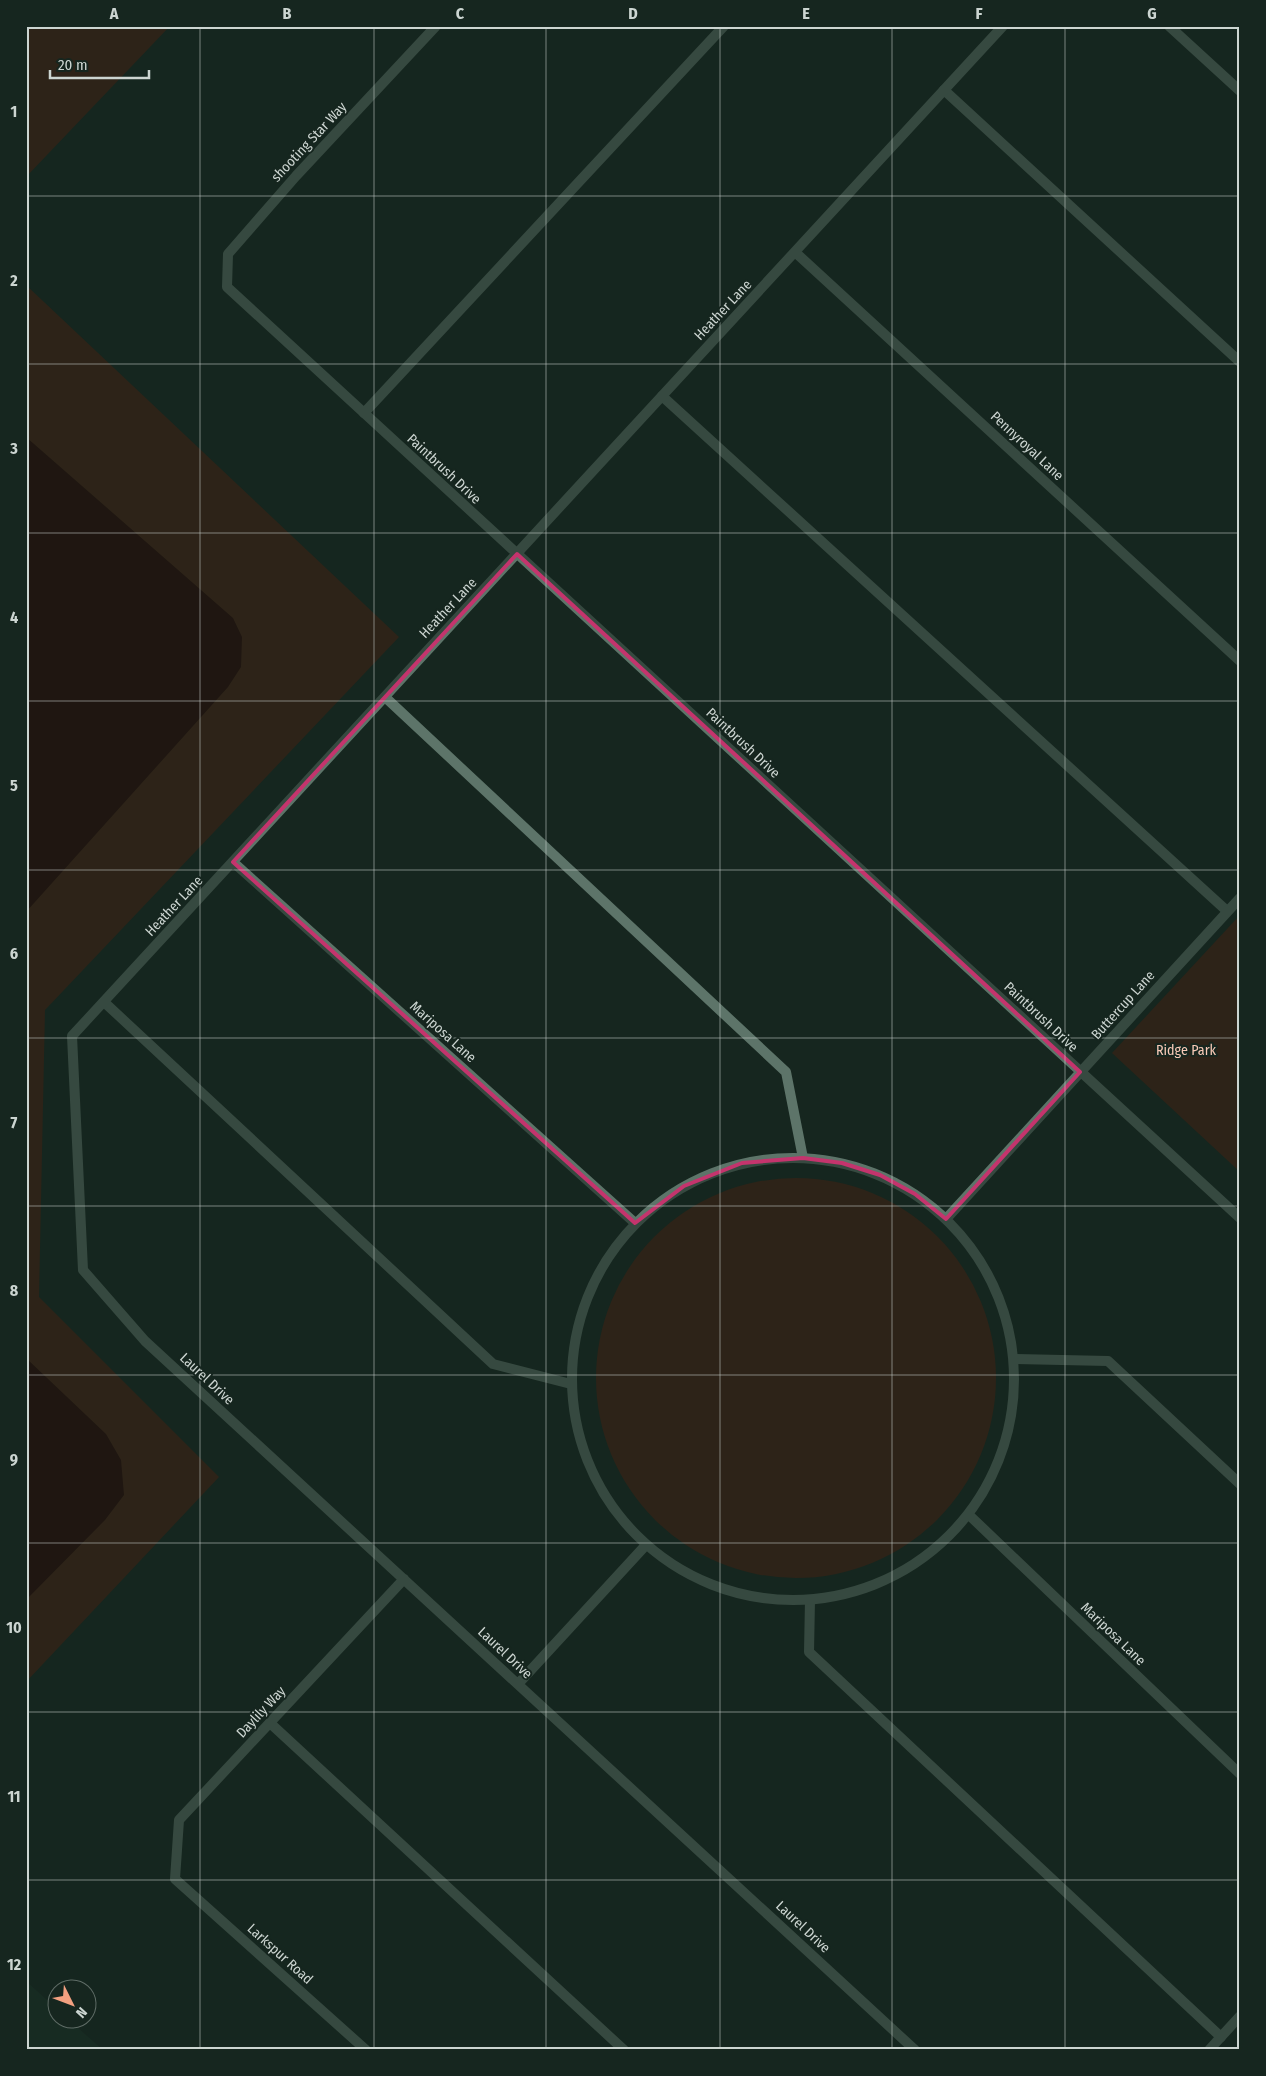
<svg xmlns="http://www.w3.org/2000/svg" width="1266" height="2076" viewBox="0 0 1266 2076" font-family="'Fira Sans Condensed',sans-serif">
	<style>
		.built { fill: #1a3127 }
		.green { fill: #492111 }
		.water { fill: #2b0400 }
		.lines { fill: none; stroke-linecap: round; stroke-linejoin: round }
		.service { stroke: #5d7469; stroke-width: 10 }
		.minor { stroke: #5d7469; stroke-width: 10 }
		.marked { fill: none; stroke: #c4346d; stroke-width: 4; stroke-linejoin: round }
		.grid { fill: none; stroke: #ccd5d1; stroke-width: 1; stroke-opacity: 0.55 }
		.labels { text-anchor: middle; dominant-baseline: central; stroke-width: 4; stroke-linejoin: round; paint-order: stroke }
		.street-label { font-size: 14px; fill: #ccd5d1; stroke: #16261f }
		.park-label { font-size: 14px; fill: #f9cab7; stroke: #16261f }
		.neatline { fill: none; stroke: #ccd5d1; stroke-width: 2 }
		.grid-label { font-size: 16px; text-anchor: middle; font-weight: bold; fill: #ccd5d1 }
	</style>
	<rect width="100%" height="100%" fill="#16261f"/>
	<path class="built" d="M26,1981l31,28 1,9 10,1 35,31h-77z"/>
	<path class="green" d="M26,26h144l-144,151z
		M26,285l373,352 -354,373 -6,287 180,180 -193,205z
		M1240,915v257l-128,-119z
		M596 1378a200 200 0 1 1 400 0a200 200 0 1 1-400 0Z"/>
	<path class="water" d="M26,437l207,181 9,19 -1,30 -13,20 -202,225z
		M26,1358l80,76 15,26 3,35 -19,25 -79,80z"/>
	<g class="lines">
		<path class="service" d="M944,90l296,272
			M662,396l565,515
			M364,413l360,-387
			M385,697l401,375 17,86
			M104,1002l389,362 78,20
			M1014,1359l94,2 132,123
			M810,1600l-1,52 412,385
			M270,1723l354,327"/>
		<path class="minor" d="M436,26l-140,150 -68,78 -1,33 1013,931
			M1169,26l71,65
			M795,252l445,409
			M233,862l402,361
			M572 1379a221 221 0 1 1 442 0a221 221 0 1 1-442 0Z
			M946,1219l294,-321
			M968,1514l272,260
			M518,1684l127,-138
			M366,2050l-191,-171 4,-59 225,-241
			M915,2050l-770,-709 -62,-71 -11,-234 931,-1010
			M1209,2050l31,-34"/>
	</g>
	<path d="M0 0H1266V2076H0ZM517,554l563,518 -134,147 -31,-25 -35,-19 -38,-12 -39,-5 -61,5 -58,23 -49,37 -402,-361z" fill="#16261f" fill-opacity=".55" fill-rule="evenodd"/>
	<path class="marked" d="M517,554l563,518 -134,147 -31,-25 -35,-19 -38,-12 -39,-5 -61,5 -58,23 -49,37 -402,-361z"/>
	<path class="grid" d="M200,26v2024M374,26v2024M546,26v2024M720,26v2024M892,26v2024M1065,26v2024M26,196h1214M26,364h1214M26,533h1214M26,701h1214M26,870h1214M26,1038h1214M26,1206h1214M26,1375h1214M26,1543h1214M26,1712h1214M26,1880h1214"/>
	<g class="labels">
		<g class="street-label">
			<text transform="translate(309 142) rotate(-47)">shooting Star Way</text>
			<text transform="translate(723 310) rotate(-47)">Heather Lane</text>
			<text transform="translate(1027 446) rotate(43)">Pennyroyal Lane</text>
			<text transform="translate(444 469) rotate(43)">Paintbrush Drive</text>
			<text transform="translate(448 608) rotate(-47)">Heather Lane</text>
			<text transform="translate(743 743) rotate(43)">Paintbrush Drive</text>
			<text transform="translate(174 906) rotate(-47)">Heather Lane</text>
			<text transform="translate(1123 1005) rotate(-48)">Buttercup Lane</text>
			<text transform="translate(1041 1017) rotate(43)">Paintbrush Drive</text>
			<text transform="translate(443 1032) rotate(42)">Mariposa Lane</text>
			<text transform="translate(207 1379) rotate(43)">Laurel Drive</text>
			<text transform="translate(1113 1634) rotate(44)">Mariposa Lane</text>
			<text transform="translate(505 1653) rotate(43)">Laurel Drive</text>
			<text transform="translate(261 1712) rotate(-47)">Daylily Way</text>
			<text transform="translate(803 1927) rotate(43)">Laurel Drive</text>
			<text transform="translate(280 1954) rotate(42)">Larkspur Road</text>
		</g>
		<g class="park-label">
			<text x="1186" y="1050">Ridge Park</text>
		</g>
	</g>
	<rect width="1266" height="2076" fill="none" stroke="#16261f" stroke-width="55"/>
	<g transform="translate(72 2004) rotate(132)"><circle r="24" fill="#16261f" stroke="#5f6c66"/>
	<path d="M0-4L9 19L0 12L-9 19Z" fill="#f2a080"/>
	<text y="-8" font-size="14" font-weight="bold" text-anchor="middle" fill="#ccd5d1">N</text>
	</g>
	<path d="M50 70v8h99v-8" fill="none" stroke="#ccd5d1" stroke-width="2.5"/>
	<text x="58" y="70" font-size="15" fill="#ccd5d1" stroke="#16261f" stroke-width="4" paint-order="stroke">20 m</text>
	<rect x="28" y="28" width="1210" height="2020" class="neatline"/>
	<g class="grid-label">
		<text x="114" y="19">A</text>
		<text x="287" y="19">B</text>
		<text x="460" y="19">C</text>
		<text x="633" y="19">D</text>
		<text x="806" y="19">E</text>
		<text x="979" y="19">F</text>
		<text x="1152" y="19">G</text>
		<text x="14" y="117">1</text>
		<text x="14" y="286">2</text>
		<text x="14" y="454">3</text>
		<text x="14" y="623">4</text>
		<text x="14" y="791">5</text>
		<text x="14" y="959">6</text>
		<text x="14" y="1128">7</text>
		<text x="14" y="1296">8</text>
		<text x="14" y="1465">9</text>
		<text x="14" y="1633">10</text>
		<text x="14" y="1802">11</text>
		<text x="14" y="1970">12</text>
	</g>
</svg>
